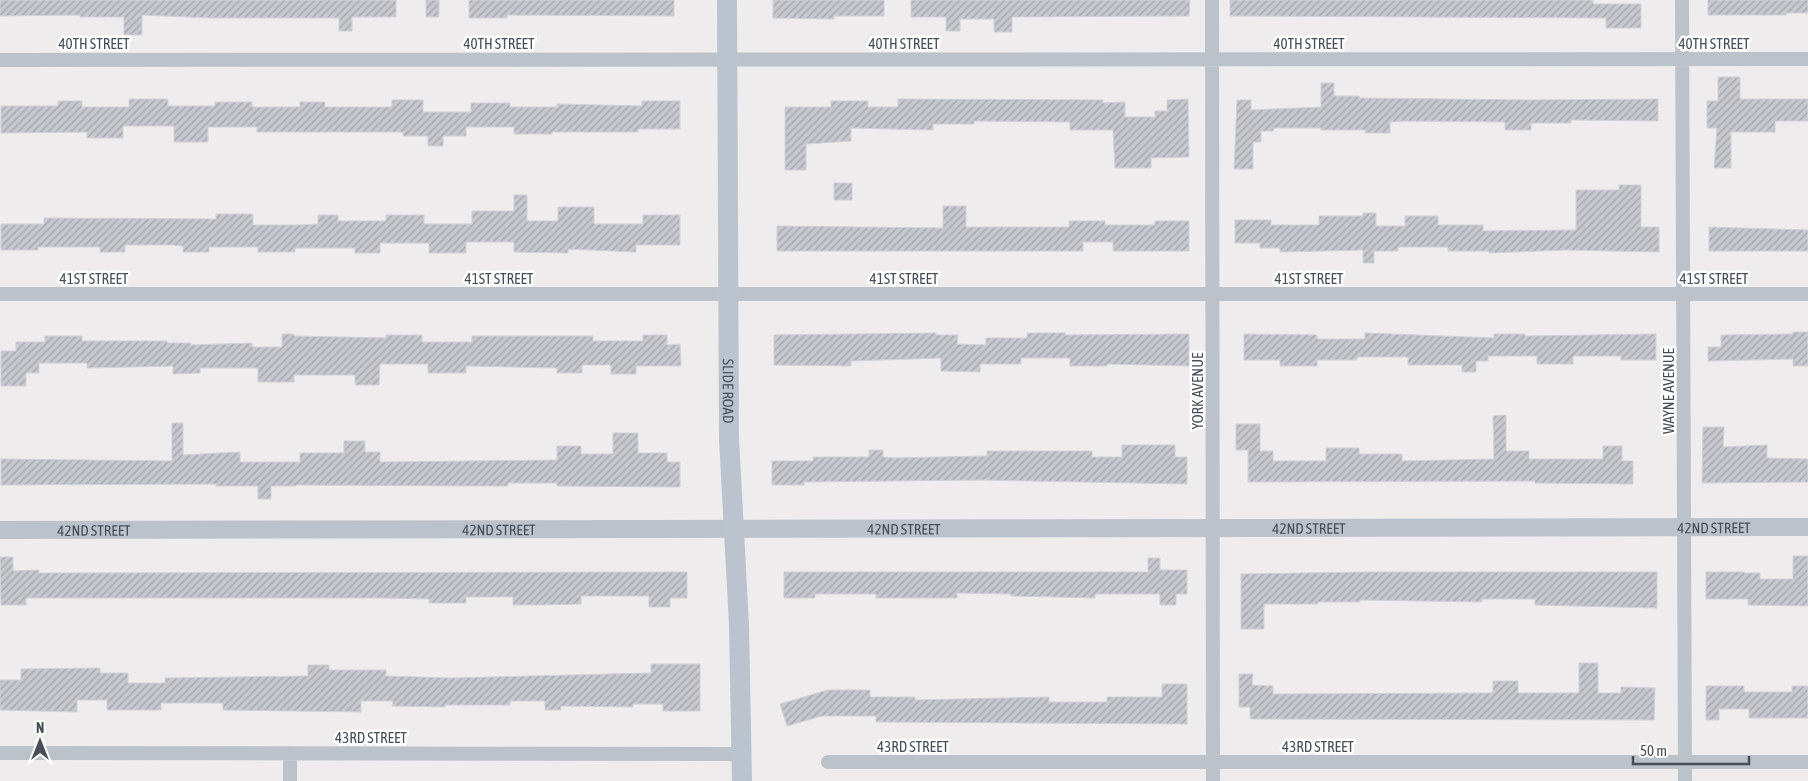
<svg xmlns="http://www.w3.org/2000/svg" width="1808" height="781" viewBox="0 0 1808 781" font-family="'Asap Condensed',sans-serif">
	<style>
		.building { fill: url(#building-hatch); stroke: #d0d2d7 }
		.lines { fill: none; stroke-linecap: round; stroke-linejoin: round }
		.minor { stroke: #bbc2ca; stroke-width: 14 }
		.tertiary { stroke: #bbc2ca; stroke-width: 18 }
		.secondary { stroke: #bbc3ce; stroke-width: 20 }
		.labels { text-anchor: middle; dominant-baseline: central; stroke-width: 5; stroke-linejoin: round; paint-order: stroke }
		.street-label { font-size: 15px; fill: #464e57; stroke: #fff }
	</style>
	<defs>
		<pattern id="building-hatch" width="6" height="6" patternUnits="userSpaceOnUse" patternTransform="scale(1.25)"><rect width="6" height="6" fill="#c7c8ce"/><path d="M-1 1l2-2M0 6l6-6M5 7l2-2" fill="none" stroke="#a3a5aa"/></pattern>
	</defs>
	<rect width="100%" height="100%" fill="#eeecec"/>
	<path class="building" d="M0,0h396v17h-44v14h-13v-13h-128l-69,-3v20h-18v-18h-44v-2l-80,1z
		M426,0h13v17h-13z
		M469,0h205v16l-167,-1v3h-38z
		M773,0h111v16h-50v3l-61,-1z
		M911,0h279l-1,16 -177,1v15h-18v-13h-34v12h-14v-14h-35z
		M1230,0h363v4h48v24h-35v-10l-376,-2z
		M1708,0h100v13h-22v2h-78z
		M1718,77h22v22h68v22h-33v11h-44v36h-17l3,-40h-10v-27h11z
		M1321,83h13v13h25v2l172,2 127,-1v22l-87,-1v3h-40v7h-26v-8l-102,-1 -13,1v11h-25v-3h-44v-2h-47l-1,3h-12v11h-8v27h-19l3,-69h14v10l70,-3z
		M129,99h39v7h47v-4h37v5h48v-5h25v5h67v-7h31v12h48v-9h39v4h47v-3l85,2v-5h38v28h-42v3h-86v2h-38v-7h-48v9h-23v10h-15v-10h-25v-4h-146v-5h-49v15h-34v-16h-51v12h-36v-6l-86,1v-27h57v-5h24v6h47z
		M898,99l205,1v3l22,-1v15h30v-6h12v-11l21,-1 1,58 -38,1v10h-36l-2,-38h-43v-8l-96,-1v3h-41v6l-82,-2v13l-45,3v26h-21v-63h46v-6h37v6h30z
		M834,183h18v17h-18z
		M1619,185h22v42h18v25l-93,-2 -77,3v-2h-41v-4h-50v4h-24v12h-11v-13l-83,2v-4h-20v-5h-25v-23h36v5h48v-9h44v-3h13v13h29v-10h33v9h45v6l93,-1v-40h43z
		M514,195h13v26h31v-14h36v17h49v-9h37v30h-44v7l-68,-3v4l-54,-1v-10h-48v11h-37v-10h-49v10h-25v-5h-60v4h-37v-5h-49v5h-26v-6l-10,-1h-48v7h-25v-5h-62v3h-37v-26h43v-6l172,1v-5h37v11h48l17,-1v-9h20v6h48v-6h38v9h48v-13h42z
		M943,206h23v21h103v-6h36v4h50v-4h34v30h-76v-9h-30v9h-306v-25l166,2z
		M1709,227l99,3v21h-99z
		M1793,332h15v34h-15v-7l-85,2v-14h13v-12l72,-1z
		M936,333v2h22l-1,9 29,1v-7h41v-5h38v2l124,-1v32l-82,-2v2h-37v-8h-49v6h-41v8l-39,-1v-13l-90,3v5l-77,-1v-30z
		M1365,333l129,5v-4h31v2l131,-2v26h-35v-4h-48v8h-36v-8h-49v5h-12v11h-14v-7h-54v-8h-51v3h-40v6h-37v-6h-36v-26l73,1v4h48z
		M282,334h12v2l92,2v-3h36v7h50v-6h121v5h50v-6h24v10l13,-1 1,22h-45v8h-25v-9h-29v8h-25v-5l-91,-2v7h-38v-9h-48l-1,21h-24v-10h-61v7h-36v-14h-58v5l-27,1v-8l-86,2v-5h-48v10h-13v13h-25v-35h15v-9h29v-6h37v5h85v2h24v2l61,-2v4h30z
		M1506,415v36h23v8h74v-13h19v15h11v23l-98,-1v-2l-287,1v-32h-12v-26h24v27h13v10h53v-13h33v6h43v7l92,-2 -1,-43z
		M172,423h11v32l57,-3v10h60v-9h44v-12h21v11h15v10l177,-2v-14h24v8h32v-21h25v20h29v9h13v25l-123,-1v-3h-49v3h-41l-171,-1v1h-25v13h-13v-13h-42v-2l-215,1v-26l171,2z
		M1703,427h21l-1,20 44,-2v13l41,1v23l-106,1z
		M1122,445h53v12h12v27l-208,-4 -175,2v3h-32v-24h41v-4h56v-7h14v7l11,1 93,-2v-5h105v6h30z
		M1793,556h15v50l-60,-1v-6h-42v-27h38v1h16v6h33z
		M0,557h13v14l26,-1v3l648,-1v26h-17v9h-21v-11h-68v8l-42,1h-26v-8h-47v6h-37v-4l-43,-1h-360v7h-25z
		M1148,558h12v12h27v24h-11v11h-16v-11h-65v4l-84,-2v-2l-54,-1v5h-81v-4h-61v4h-31v-26h364z
		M1365,572h292v36l-122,-3v-6h-53v3l-122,-2v2h-42l-1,2h-53v25h-23v-55z
		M1579,663h19v30h23v-6l34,1 -1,32 -404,-1v-12h-11v-33h14l-1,11 21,1v8l220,-1v-12h25v12h61z
		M651,664h49v47h-37v-7h-30v3l-72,-1v4h-16v-9h-35v4h-65v2l-53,-1 1,-5h-32v11l-138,-2v-7h-62v7h-54v-10h-30v12l-77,-2v-30h21v-11l79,-1v5h28v10h37v-5l143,-2v-11h21v5h57v6l65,2 200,-5z
		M1162,684h25v40l-311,-2v-6h-54l-35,10 -7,-22 48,-14h42v7h45v3l134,-3v5h58v-5h55z
		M1706,686h38v6h48v-6h16v32h-59v-9h-30v11h-13z"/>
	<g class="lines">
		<path class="minor" d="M1212,0l1,781
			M1682,0l3,781
			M0,60l1808,-1
			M0,294h1808
			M0,753l742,1
			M290,753v28
			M828,762h980"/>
		<path class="tertiary" id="s1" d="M0,530l1808,-3"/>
		<path class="secondary" id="s2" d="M727,0l2,438 10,187 3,156"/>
	</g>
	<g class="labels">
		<g class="street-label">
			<text x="94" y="43">40TH STREET</text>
			<text x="499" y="43">40TH STREET</text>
			<text x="904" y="43">40TH STREET</text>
			<text x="1309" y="43">40TH STREET</text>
			<text x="1714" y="43">40TH STREET</text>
			<text x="94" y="278">41ST STREET</text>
			<text x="499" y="278">41ST STREET</text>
			<text x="904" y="278">41ST STREET</text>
			<text x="1309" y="278">41ST STREET</text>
			<text x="1714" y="278">41ST STREET</text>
			<text stroke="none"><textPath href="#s2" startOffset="391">SLIDE ROAD</textPath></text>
			<text transform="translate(1197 391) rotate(-90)">YORK AVENUE</text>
			<text transform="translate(1668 391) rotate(-90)">WAYNE AVENUE</text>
			<text stroke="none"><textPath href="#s1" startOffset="1309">42ND STREET</textPath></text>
			<text stroke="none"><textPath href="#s1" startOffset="1714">42ND STREET</textPath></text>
			<text stroke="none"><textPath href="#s1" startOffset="499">42ND STREET</textPath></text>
			<text stroke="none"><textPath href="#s1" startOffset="904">42ND STREET</textPath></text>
			<text stroke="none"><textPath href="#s1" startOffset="94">42ND STREET</textPath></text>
			<text x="371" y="737">43RD STREET</text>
			<text x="913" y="746">43RD STREET</text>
			<text x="1318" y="746">43RD STREET</text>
		</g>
	</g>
	<g transform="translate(40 741)" stroke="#ffffff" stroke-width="4" paint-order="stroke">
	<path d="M0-4L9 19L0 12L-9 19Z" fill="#464e57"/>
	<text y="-8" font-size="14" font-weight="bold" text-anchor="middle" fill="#464e57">N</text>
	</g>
	<path d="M1633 756v8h116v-8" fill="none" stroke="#464e57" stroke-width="2.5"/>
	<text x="1640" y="756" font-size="15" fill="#464e57" stroke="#ffffff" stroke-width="4" paint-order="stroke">50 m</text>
</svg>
